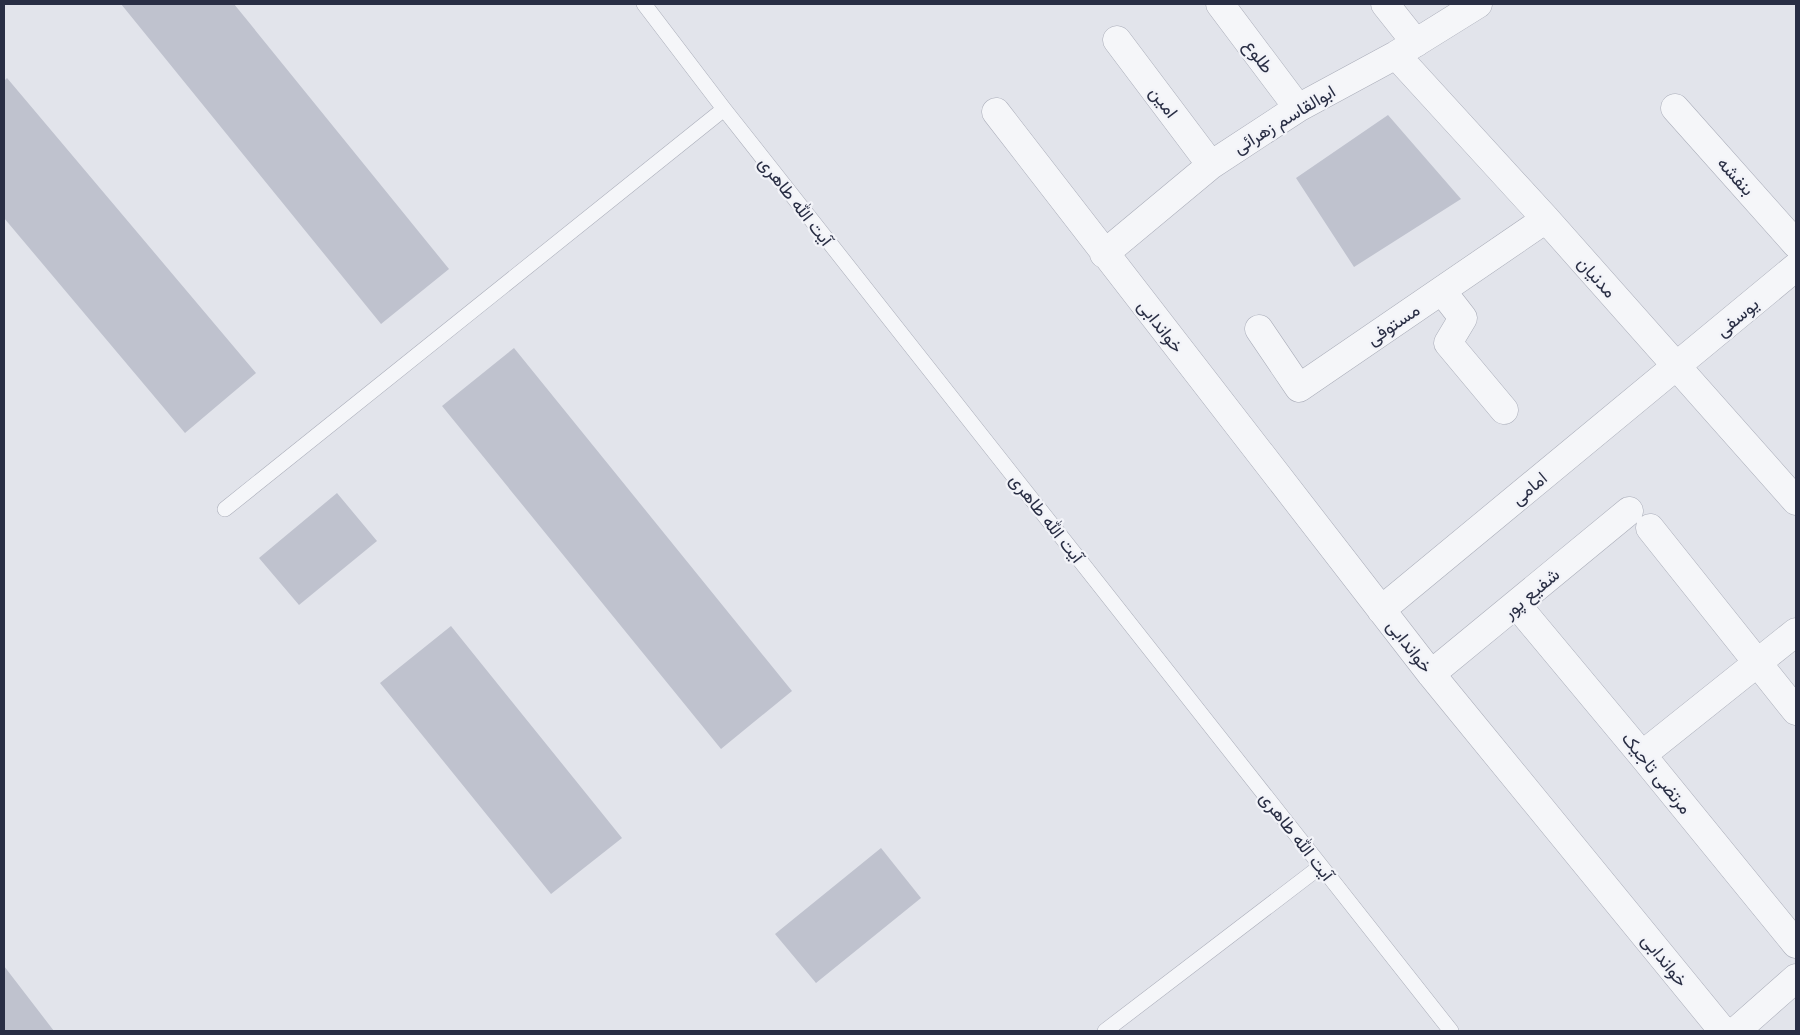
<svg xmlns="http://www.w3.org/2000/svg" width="1800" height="1035" viewBox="0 0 1800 1035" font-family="'PT Sans',Vazirmatn,sans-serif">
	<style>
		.building { fill: #bfc2ce }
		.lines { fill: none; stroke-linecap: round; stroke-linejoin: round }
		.lane-casing { stroke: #aaadb9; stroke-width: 16 }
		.street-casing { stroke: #aaadb9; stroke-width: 29 }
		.lane { stroke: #f5f6f9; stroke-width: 15 }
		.street { stroke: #f5f6f9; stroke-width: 28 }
		.labels { text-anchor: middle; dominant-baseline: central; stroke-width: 4.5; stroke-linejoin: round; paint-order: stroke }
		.street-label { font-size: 18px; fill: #292e44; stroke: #f2f3f8 }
	</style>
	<rect width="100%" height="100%" fill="#e2e4eb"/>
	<path class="building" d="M121,4h113l215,265 -68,55z
		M7,78l249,295 -71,60 -181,-215v-137z
		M1388,115l73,84 -107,68 -58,-89z
		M514,348l278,343 -71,58 -279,-343z
		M337,493l40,48 -78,64 -40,-47z
		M451,626l171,212 -71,56 -171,-211z
		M881,848l40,50 -105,85 -41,-49z
		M4,966l50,65h-50z"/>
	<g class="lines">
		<g class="lane-casing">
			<path id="lane" d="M644,4l80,105 727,922
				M225,509l499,-400
				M1105,1031l216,-165"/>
		</g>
		<g class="street-casing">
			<path id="street" d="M1220,4l78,104
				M1385,4l31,39
				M1117,40l94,125
				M1396,55l150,164 250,282
				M1675,108l121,136
				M996,112l435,562 292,357
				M1104,254l107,-89 87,-57 98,-53 82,-51
				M1442,291l21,27 -15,25 56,67
				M1259,329l40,59 247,-169
				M1650,528l146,183
				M1517,605l125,150 154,189
				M1381,610l415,-343
				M1431,674l198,-163
				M1642,755l154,-123
				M1736,1031l60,-53"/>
		</g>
		<use href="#lane" class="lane"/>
		<use href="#street" class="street"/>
	</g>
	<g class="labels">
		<g class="street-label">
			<text transform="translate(1259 56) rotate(53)">طلوع</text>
			<text transform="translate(1164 102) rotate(53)">امین</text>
			<text transform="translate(1284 119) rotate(-31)">ابوالقاسم زهرائی</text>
			<text transform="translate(1736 176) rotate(48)">بنفشه</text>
			<text transform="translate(796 201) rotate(52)">آیت الله طاهری</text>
			<text transform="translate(1597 277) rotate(48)">مدنیان</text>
			<text transform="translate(1737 317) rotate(-40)">یوسفی</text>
			<text transform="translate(1393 324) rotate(-34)">مستوفی</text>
			<text transform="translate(1161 326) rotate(52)">خواندابی</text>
			<text transform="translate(1529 488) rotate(-40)">امامی</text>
			<text transform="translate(1047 518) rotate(52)">آیت الله طاهری</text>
			<text transform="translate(1531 593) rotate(-40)">شفیع پور</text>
			<text transform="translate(1410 646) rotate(52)">خواندابی</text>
			<text transform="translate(1657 773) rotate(51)">مرتضی تاجیک</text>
			<text transform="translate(1297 836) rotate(52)">آیت الله طاهری</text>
			<text transform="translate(1665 960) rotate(51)">خواندابی</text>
		</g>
	</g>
	<rect width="1800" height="1035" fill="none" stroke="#292e44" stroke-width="10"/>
</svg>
